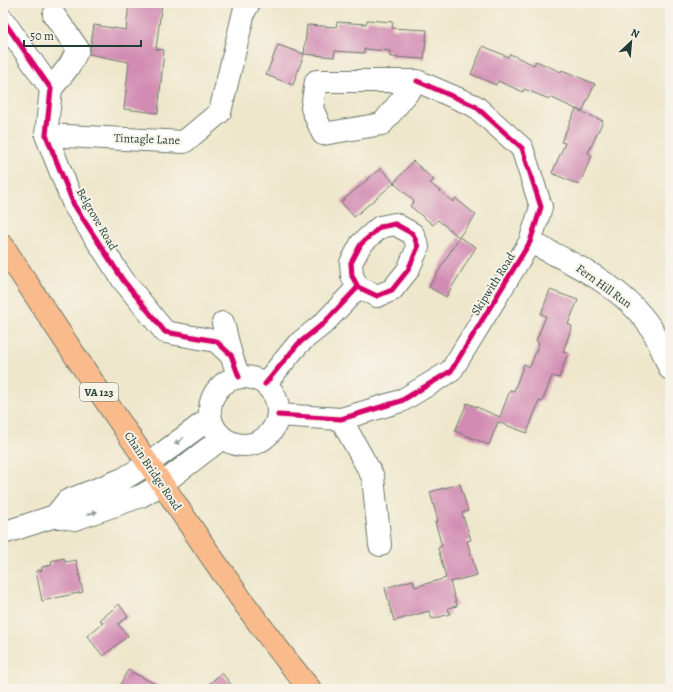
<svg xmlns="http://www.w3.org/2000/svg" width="673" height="692" viewBox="0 0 673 692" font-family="Alegreya,serif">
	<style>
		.building { fill: #d28bb2 }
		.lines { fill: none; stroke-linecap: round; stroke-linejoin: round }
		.minor-casing { stroke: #687869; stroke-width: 24 }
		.major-casing { stroke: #687869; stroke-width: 24 }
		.minor { stroke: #fff; stroke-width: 22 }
		.major { stroke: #fabb8c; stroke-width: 22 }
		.cycleway-casing { stroke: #f7f3e8; stroke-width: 8 }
		.cycleway { stroke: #d6006c; stroke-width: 5 }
		.oneway { fill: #8f9e9a }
		.labels { text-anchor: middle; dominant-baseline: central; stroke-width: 4; stroke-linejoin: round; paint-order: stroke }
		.shield { fill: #f7f3e8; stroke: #60746a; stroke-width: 1 }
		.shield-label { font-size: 11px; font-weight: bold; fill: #1f3d34 }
		.street-label { font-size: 12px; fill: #1f3d34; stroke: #f7f3e8 }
	</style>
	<rect width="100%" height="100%" fill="#f7f3e8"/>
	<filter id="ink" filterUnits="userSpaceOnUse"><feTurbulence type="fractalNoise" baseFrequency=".025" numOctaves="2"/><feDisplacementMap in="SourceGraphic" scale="8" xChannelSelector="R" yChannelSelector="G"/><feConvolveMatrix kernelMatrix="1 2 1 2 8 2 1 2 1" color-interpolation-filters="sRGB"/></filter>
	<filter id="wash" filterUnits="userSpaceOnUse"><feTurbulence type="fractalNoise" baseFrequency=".012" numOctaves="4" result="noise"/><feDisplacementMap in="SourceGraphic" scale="16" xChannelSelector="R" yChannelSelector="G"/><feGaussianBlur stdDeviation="0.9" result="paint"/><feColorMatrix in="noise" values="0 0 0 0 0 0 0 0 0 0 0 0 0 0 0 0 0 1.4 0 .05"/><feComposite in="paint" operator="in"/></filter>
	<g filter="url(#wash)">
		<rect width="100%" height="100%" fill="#efe7cc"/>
		<g id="blocks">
			<path class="building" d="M129,3h33l-6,46 8,1 -6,63 -34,-4 5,-47 -40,-8 5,-29 32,5z
				M367,20l26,2 -1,6 35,2 -3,29 -34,-2v-6l-26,-2v4l-29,-2 -1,6 -30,-3 3,-29 29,2 1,-5 29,2z
				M278,45l26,9 -11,31 -27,-10z
				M483,46l25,11 2,-3 24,11 2,-4 25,11 1,-2 33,14 -13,28 -32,-15 -1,2 -25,-10 -1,3 -25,-11 -2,4 -25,-11z
				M576,109l27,12 -15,32 4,2 -13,30 -27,-12 13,-30 -4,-1z
				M413,161l21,19 -4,3 23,19 2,-4 21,17 -17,22 -21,-17 -5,5 -23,-19 4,-5 -20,-18z
				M381,168l13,15 -40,34 -13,-15z
				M459,237l17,10 -30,50 -17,-10z
				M550,290l28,10 -10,24 4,2 -9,26 5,1 -9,25 -7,-2 -10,26 -3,-1 -12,32 -29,-11 -9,23 -34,-14 12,-28 33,14 10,-27 4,1 10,-27 6,3 9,-24 -3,-2 10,-25 -5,-2z
				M460,484l8,27 -6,2 9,27 -4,1 10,34 -27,7 7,24 -9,2 2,6 -18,5 -3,-8 -35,10 -9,-33 28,-8 2,7 31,-9 -8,-30 4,-2 -7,-24 3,-1 -8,-29z
				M64,558l1,4 11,-2 7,32 -41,9 -6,-30 6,-1v-3l10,-2 -1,-4z
				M119,604l9,13 -10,7 10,12 -25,20 -16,-20 16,-13 -3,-3z
				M128,670l37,19h-47z
				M222,673l13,16h-32z"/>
		</g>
	</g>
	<g filter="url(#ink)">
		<use href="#blocks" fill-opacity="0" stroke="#687869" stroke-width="1"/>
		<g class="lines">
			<g class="minor-casing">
				<path id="minor" d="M3,20l48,69 -5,46 28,70 49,75 42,52 51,9 15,14 8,22
					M316,81h101l-35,43 -59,10 -11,-26z
					M51,89l19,-24 8,-16 -24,-34
					M46,135l138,7 36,-30 24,-100 5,-9
					M530,242c43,21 94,45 121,86 8,12 13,28 19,41
					M223,323l8,32
					M210 411a34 34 0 1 1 68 0a34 34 0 1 1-68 0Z
					M265,384l33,-40 26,-21 34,-36 19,9 15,-6 16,-20 10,-23 -5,-13 -18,-10 -15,3 -19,17 -10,19 1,13 6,11
					M278,415l63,4 60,-18 50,-30 79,-129 11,-35 -19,-59 -47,-42 -58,-25
					M341,419l32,58 7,68
					M55,516l12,-15 56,-22 25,-15 62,-46
					M3,533l52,-17 20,3 66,-23 21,-12 60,-46"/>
			</g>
			<g class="major-casing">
				<path id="major" d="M3,246c53,82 107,162 162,242 46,69 92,137 145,201"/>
			</g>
			<use href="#minor" class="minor"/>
			<use href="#major" class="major"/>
			<g class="cycleway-casing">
				<path id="cycleway" d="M3,20l48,69 -5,46 28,70 49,75 42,52 51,9 15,14 8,22
					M265,384l33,-40 26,-21 34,-36 19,9 15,-6 16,-20 10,-23 -5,-13 -18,-10 -15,3 -19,17 -10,19 1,13 6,11
					M278,415l63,4 60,-18 50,-30 79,-129 11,-35 -19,-59 -47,-42 -58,-25"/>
			</g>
			<use href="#cycleway" class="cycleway"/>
		</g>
		<defs><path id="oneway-solid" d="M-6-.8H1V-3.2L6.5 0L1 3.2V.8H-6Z"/></defs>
		<g class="oneway">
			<use href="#oneway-solid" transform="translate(179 441) rotate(144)"/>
			<use href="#oneway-solid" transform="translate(92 513) rotate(-19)"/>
		</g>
	</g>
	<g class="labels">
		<rect class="shield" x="80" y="383" width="38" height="18" rx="3"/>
		<g class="shield-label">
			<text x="99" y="392">VA 123</text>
		</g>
		<g class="street-label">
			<text transform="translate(147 139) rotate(2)">Tintagle Lane</text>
			<text transform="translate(97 219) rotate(60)">Belgrove Road</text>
			<text transform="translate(493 284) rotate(-58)">Skipwith Road</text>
			<text transform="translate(604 286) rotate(36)">Fern Hill Run</text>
			<text transform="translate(153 471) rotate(56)">Chain Bridge Road</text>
		</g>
	</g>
	<rect width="673" height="692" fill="none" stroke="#f7f3e8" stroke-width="16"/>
	<g transform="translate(631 42) rotate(26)" stroke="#f7f3e8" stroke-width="3" paint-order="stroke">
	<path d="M0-3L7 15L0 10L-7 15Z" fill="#1f3d34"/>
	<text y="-6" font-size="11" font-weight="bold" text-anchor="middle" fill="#1f3d34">N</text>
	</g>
	<path d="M24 40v6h117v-6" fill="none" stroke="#1f3d34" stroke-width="2"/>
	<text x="30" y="40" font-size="12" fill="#1f3d34" stroke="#f7f3e8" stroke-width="3" paint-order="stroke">50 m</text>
</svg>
